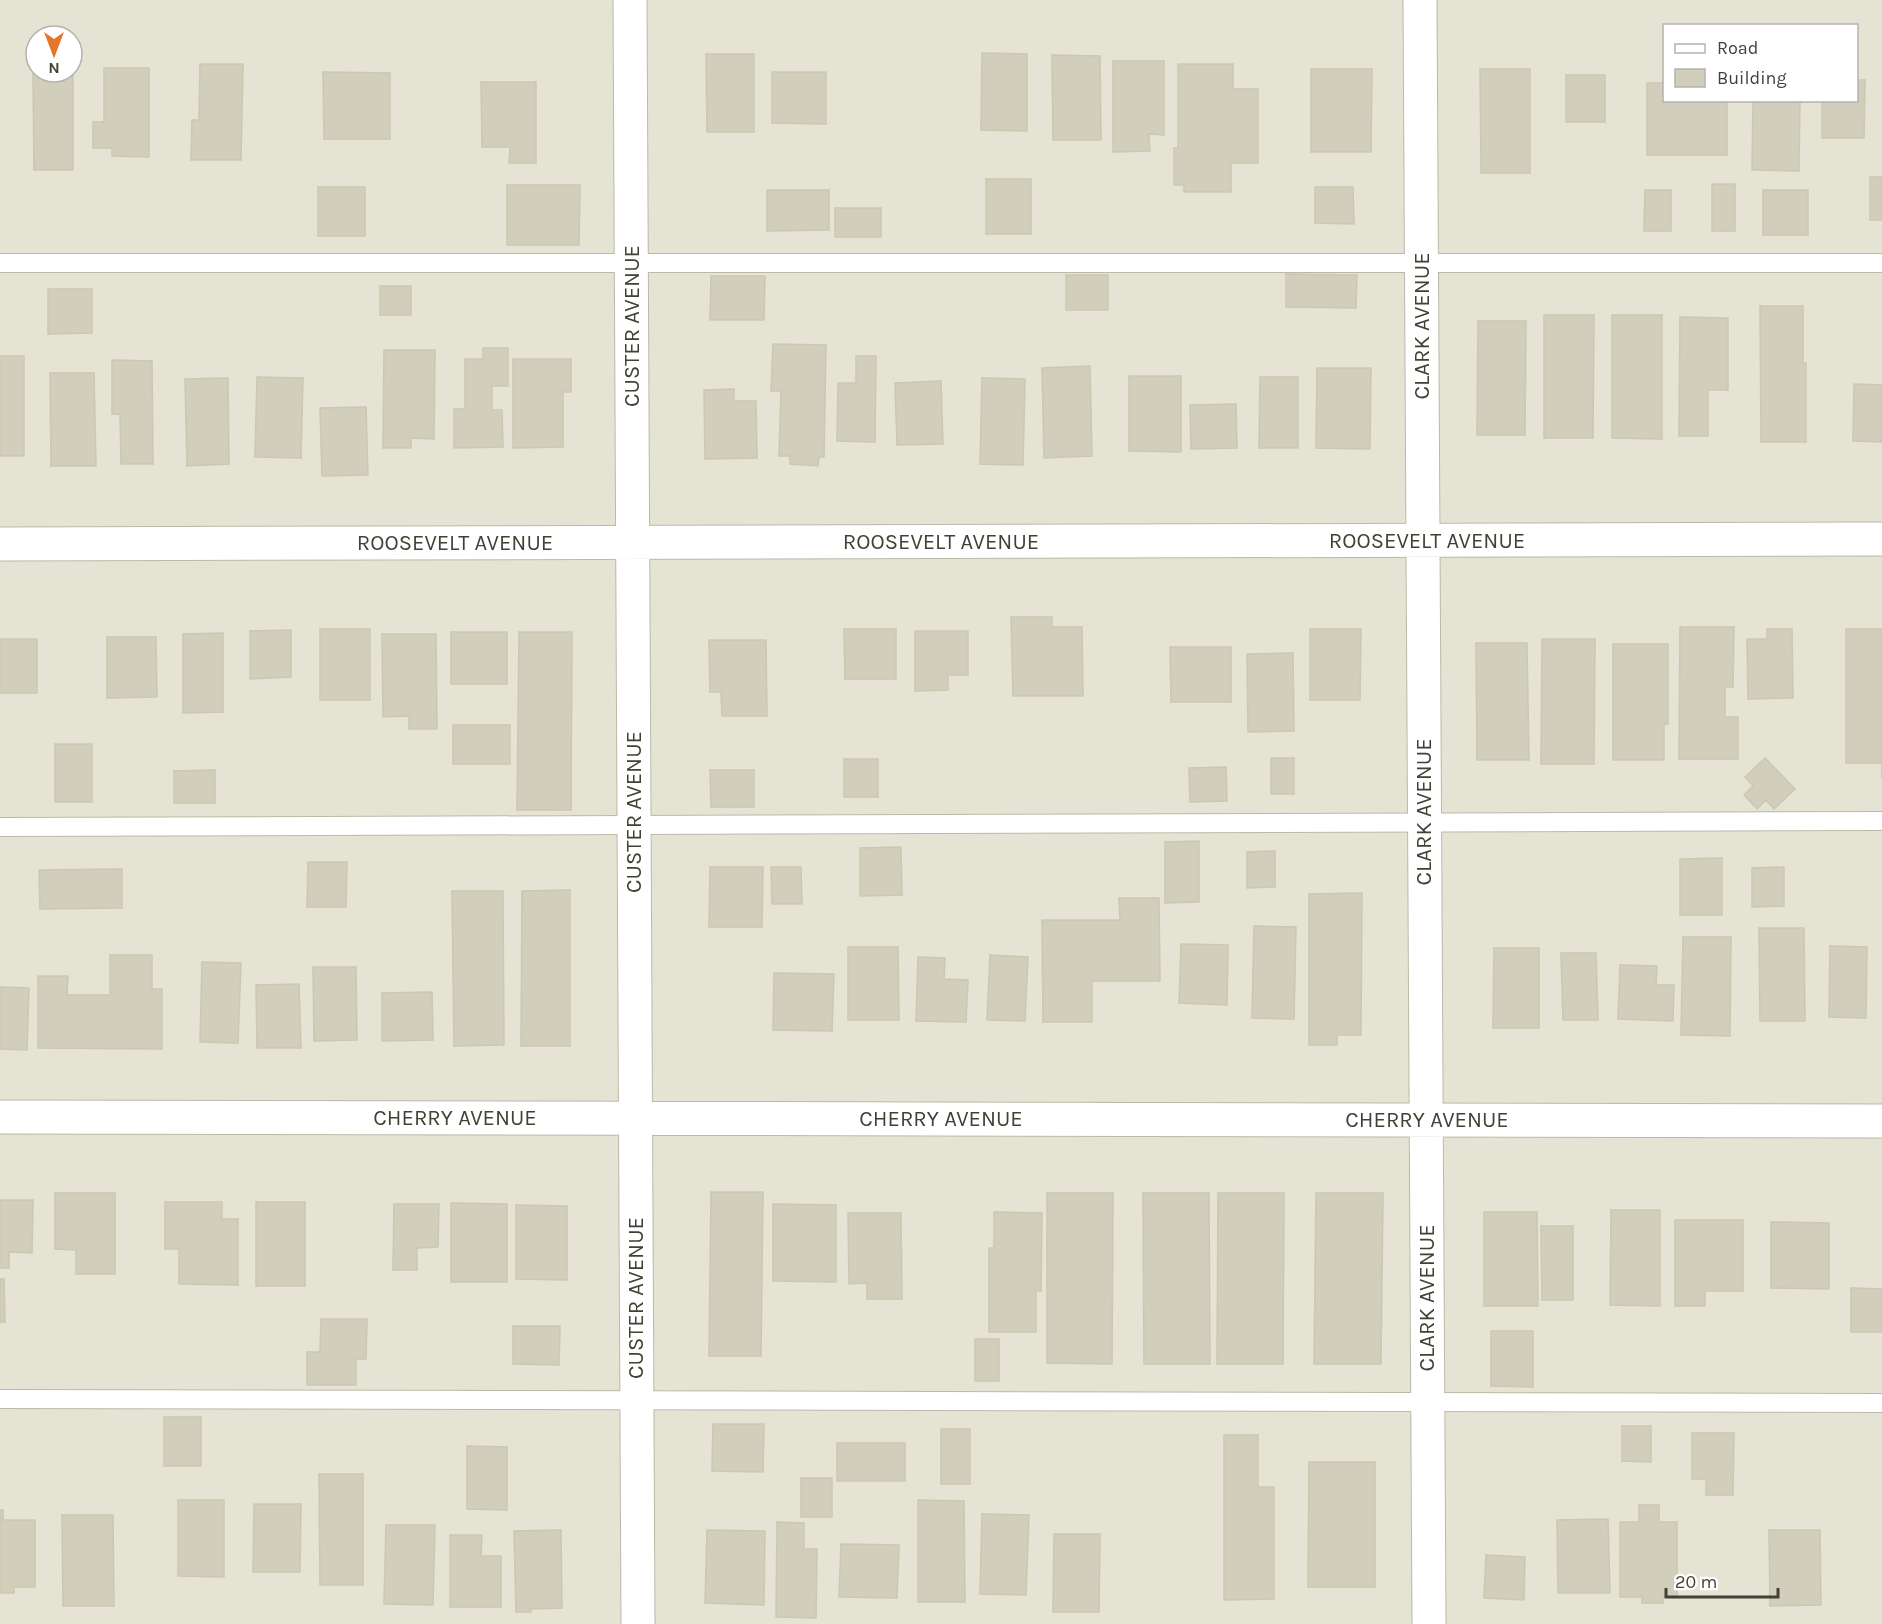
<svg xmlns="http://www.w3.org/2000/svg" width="1882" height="1624" viewBox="0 0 1882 1624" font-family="Karla,sans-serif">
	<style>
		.residential { fill: #e4e3d4; fill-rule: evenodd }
		.building { fill: #d1cebc; stroke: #cbc7b0; stroke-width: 1.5 }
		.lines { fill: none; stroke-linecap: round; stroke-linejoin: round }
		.service-casing { stroke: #bbbaa9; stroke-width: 20 }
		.minor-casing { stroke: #bbbaa9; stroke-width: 35 }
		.service { stroke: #fff; stroke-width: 18 }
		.minor { stroke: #fff; stroke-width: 33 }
		.labels { text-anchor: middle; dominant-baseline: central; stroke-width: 4.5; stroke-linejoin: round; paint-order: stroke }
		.street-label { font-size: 22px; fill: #424135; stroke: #fff }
	</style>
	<rect width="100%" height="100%" fill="#f1f0e5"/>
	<path class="residential" d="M0,0h1882v1624h-1882zM1664,26h192v74h-192zM36,36h36v36h-36z"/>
	<path class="building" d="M982,53l45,1v77l-46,-1z
		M706,54h48v78h-47z
		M1052,55l48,1 1,84h-48z
		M1113,61h51v74l-15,-1 1,17 -37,1z
		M200,64h43l-2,96h-50l1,-40h7z
		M1178,64h55v25h25v74h-27v29h-47v-7h-10v-37h4z
		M104,68h45v89l-37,-1v-8h-19v-26h11z
		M1311,69h61l-1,83h-60z
		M1480,69h50v104h-49z
		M323,72l67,1v66h-66z
		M772,72h54v52l-54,-1z
		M33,74h40v96h-39z
		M1566,75h39v47h-39z
		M1856,80h9l-1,58h-42v-38h34z
		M481,82h55v81h-27l1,-16h-28z
		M1647,83h17v17h63v55h-80z
		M1753,100h47l-1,71 -47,-1z
		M1870,177h12v43h-12z
		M986,179h45v55h-45z
		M1712,184h23v47h-23z
		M507,185h73l-1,60h-72z
		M318,187h47v49h-47z
		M1315,187h38l1,37 -39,-1z
		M767,190h62v40l-62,1z
		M1645,190h26v41h-27z
		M1763,190h45v45h-45z
		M835,208h46v29h-46z
		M1286,274l71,1 -1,33 -70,-1z
		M1066,275h42v35h-42z
		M711,276h54l-1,44h-54z
		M380,286h31v29h-31z
		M48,289h44v44l-44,1z
		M1760,306h43v57h3v79h-45z
		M1544,315h50l-1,123h-49z
		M1612,315h50v124l-50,-1z
		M1680,317l48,1v72h-20v46h-29z
		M1478,321h48l-1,114h-48z
		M773,344l53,1 -2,112h-5l-1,9 -28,-2v-8h-11l2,-65h-10z
		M483,348h25v38h-16v24h10l1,37 -49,1v-39h11v-50h18z
		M384,350h51l-1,89 -23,-1v10h-28z
		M0,356h24v100h-24z
		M856,356h20l-1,86 -38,-1 1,-58h18z
		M513,359h58v33h-8v55l-50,1z
		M112,360l40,1 1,103h-32l-1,-50h-8z
		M1090,366l2,90 -48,2 -2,-90z
		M1317,368h54l-1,81 -54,-1z
		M50,373h44l2,93h-45z
		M1129,376h52v76l-52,-1z
		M257,377l46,1 -2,80 -46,-1z
		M1260,377h38v71h-39z
		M228,378l1,86 -42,2 -2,-87z
		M982,378l43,1 -2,86 -43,-1z
		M941,381l2,63 -46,1 -2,-62z
		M1854,384l28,1v57l-29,-1z
		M734,389v12h22l1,57 -52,1 -1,-69z
		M1236,404l1,44 -46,1 -1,-44z
		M366,407l2,68 -46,1 -2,-68z
		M1011,617h41v10h30l1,69h-70z
		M1680,627h54l-1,60h-8v30h13v42h-59z
		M320,629h50v71h-50z
		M844,629h52v50h-51z
		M1310,629h51l-1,71h-50z
		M1767,629h25l1,69 -45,1 -1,-60h20z
		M1846,629h36v149v-15h-36z
		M291,630v47l-41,2v-48z
		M915,631h53v44h-20v15l-33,1z
		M451,632h56v52h-56z
		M519,632h53l-1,178h-54z
		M223,633v79l-40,1v-79z
		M382,634h54l1,95h-28v-13l-26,1z
		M107,637h49l1,60 -50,1z
		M0,639h37v54h-37z
		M1542,639h53l-1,125h-53z
		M709,640h57l1,76h-45l-1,-24h-11z
		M1476,643h51l2,117h-52z
		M1613,644h55v80h-4v36h-51z
		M1170,647h61v55h-60z
		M1293,653l1,78 -46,1 -1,-78z
		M453,725h57v39h-57z
		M55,744h37v58h-37z
		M1271,758h23v36h-23z
		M1765,758l30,31 -21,20 -8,-9 -9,9 -13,-14 9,-9 -8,-9z
		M844,759h34v38h-34z
		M1226,767l1,34 -37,1 -1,-34z
		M215,770v33h-41v-32z
		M710,770h44v37h-43z
		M1199,841v61l-34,1v-61z
		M901,847l1,48 -42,1v-48z
		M1275,851v36l-28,1v-36z
		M1722,858v57h-42v-56z
		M308,862h39l-1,45h-39z
		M710,867h53l-1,60h-53z
		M771,867h30l1,37h-30z
		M1784,867v39l-32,1v-39z
		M122,869v39l-82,1 -1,-39z
		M570,890v156h-49l1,-155z
		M452,891h51l1,154 -50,1z
		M1362,893l-1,142h-24v10h-28v-151z
		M1119,898h40l1,83h-68v41h-49l-1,-102h78z
		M1254,926l42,1 -2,92 -42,-1z
		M1759,928h45l1,93h-45z
		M1683,937h48l-1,99 -49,-1z
		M1181,944l47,1 -1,60 -48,-2z
		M1830,946l37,1 -1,71 -37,-1z
		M848,947h50l1,73h-51z
		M1494,948h45v80h-46z
		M1561,953h35l2,67h-35z
		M110,955h42v34h10v60l-124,-1v-72h30l-1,19h43z
		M990,955l38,2 -3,64 -38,-1z
		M918,957l27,1 -1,21 24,1 -2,42 -50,-1z
		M202,962l39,1 -3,80 -38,-1z
		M1620,965l37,1 -1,19h18l-1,36 -55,-2z
		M313,967h43l1,73 -43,1z
		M774,973l60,1 -2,57 -59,-1z
		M299,984l2,64h-44l-1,-63z
		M0,987l29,1 -2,62 -27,-1z
		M432,992l1,48 -51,1v-48z
		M711,1192h52l-2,164h-52z
		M55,1193h60v81h-39v-24l-21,-1z
		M1047,1193h66l-1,171 -65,-1z
		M1143,1193h66l1,171h-66z
		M1218,1193h66l-1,171h-66z
		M1316,1193h67l-2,171h-67z
		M0,1200h33l-1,53 -23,-1v16h-9z
		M165,1202h57v17h16v66l-59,-1v-35h-14z
		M256,1202h49v84h-49z
		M451,1203l56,1v78h-56z
		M394,1204h45l-1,43 -21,1v22h-24z
		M773,1204l63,1v77l-63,-1z
		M516,1205l51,1v74l-51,-1z
		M1611,1210h49v96l-50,-1z
		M994,1212l48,1 -1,78h-5v41h-47v-84h5z
		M1484,1212h53l1,94h-54z
		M848,1213h53l1,86h-35v-16l-18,1z
		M1675,1220h68v71h-38v15h-30z
		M1771,1222l58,1v66l-58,-1z
		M1541,1226h32v74h-31z
		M0,1279h4l1,43h-5z
		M1851,1288l31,1v43h-31z
		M321,1319h46l-1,40h-10v26h-49v-33h13z
		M513,1326h47l-1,39 -46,-1z
		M1491,1331h42v56l-42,-1z
		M975,1339h24v42h-24z
		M164,1417h37v49h-37z
		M713,1424h51l-1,48 -51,-1z
		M1622,1426h29v36l-29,-1z
		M941,1429h29v55h-29z
		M1692,1433h42l-1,62h-27v-16h-14z
		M1224,1435h34v52h16v112l-50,1z
		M837,1443h68v38h-68z
		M467,1446l40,1v63l-40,-1z
		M1309,1462h66v125h-67z
		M319,1474h44v111h-43z
		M801,1478h31v39h-31z
		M178,1500h46v77l-46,-1z
		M918,1500l46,1 1,101h-47z
		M254,1504h47l-1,68h-47z
		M1639,1505h20v17h18v75h-14v6h-21v-6h-22v-75h19z
		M0,1510h3v10h32v67h-21v6h-14z
		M982,1514l47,1 -3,80 -46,-1z
		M62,1515h51l1,91h-51z
		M1608,1519l2,74h-52l-1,-73z
		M777,1522l27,1v26h13l-1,69 -40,-1z
		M386,1525h49l-2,80 -49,-1z
		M561,1530l1,78 -32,1 1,3h-15l-2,-81z
		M707,1530l58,1 -1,74 -59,-2z
		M1769,1530h51l1,75 -51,1z
		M1054,1534h46l-1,78h-46z
		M450,1535h32l-1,21h20v51h-51z
		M841,1544l58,1 -2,53 -58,-1z
		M1486,1555l39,2 -1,43 -40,-2z"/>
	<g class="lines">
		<g class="service-casing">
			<path id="service" d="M0,263h1882
				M0,827l1882,-6
				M0,1399l1882,4"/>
		</g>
		<g class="minor-casing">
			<path id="minor" d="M630,0l8,1624
				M1420,0l9,1624
				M0,544l1882,-5
				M0,1117l1882,4"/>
		</g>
		<use href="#service" class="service"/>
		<use href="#minor" class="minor"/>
	</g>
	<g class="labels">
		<g class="street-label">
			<text transform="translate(632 326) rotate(-90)">CUSTER AVENUE</text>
			<text transform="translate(1422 326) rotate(-90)">CLARK AVENUE</text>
			<text x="1427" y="541">ROOSEVELT AVENUE</text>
			<text x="941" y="542">ROOSEVELT AVENUE</text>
			<text x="455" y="543">ROOSEVELT AVENUE</text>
			<text transform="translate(634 812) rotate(-90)">CUSTER AVENUE</text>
			<text transform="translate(1424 812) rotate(-90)">CLARK AVENUE</text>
			<text x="455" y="1118">CHERRY AVENUE</text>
			<text x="941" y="1119">CHERRY AVENUE</text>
			<text x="1427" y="1120">CHERRY AVENUE</text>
			<text transform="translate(636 1298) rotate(-90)">CUSTER AVENUE</text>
			<text transform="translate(1427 1298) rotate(-90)">CLARK AVENUE</text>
		</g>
	</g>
	<rect x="1663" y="24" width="195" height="78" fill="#ffffff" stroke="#b3b3ae" stroke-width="1.5"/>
	<rect x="1675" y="44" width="30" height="9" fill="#ffffff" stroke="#b3b3ae" stroke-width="1.5"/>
	<text x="1717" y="54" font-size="18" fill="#424135">Road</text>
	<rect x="1675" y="69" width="30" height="18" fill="#d1cebc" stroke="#b3b3ae" stroke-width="1.5"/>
	<text x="1717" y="84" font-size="18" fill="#424135">Building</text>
	<g transform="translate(54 54) rotate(180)"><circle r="28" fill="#ffffff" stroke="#b3b3ae" stroke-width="1.5"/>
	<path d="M0-4.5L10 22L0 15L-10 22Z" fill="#e57528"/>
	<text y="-9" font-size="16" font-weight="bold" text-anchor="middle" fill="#424135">N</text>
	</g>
	<path d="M1666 1588v9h112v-9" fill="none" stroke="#424135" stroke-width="3"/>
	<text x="1675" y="1588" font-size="18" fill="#424135" stroke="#ffffff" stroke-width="4.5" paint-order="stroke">20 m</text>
</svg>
